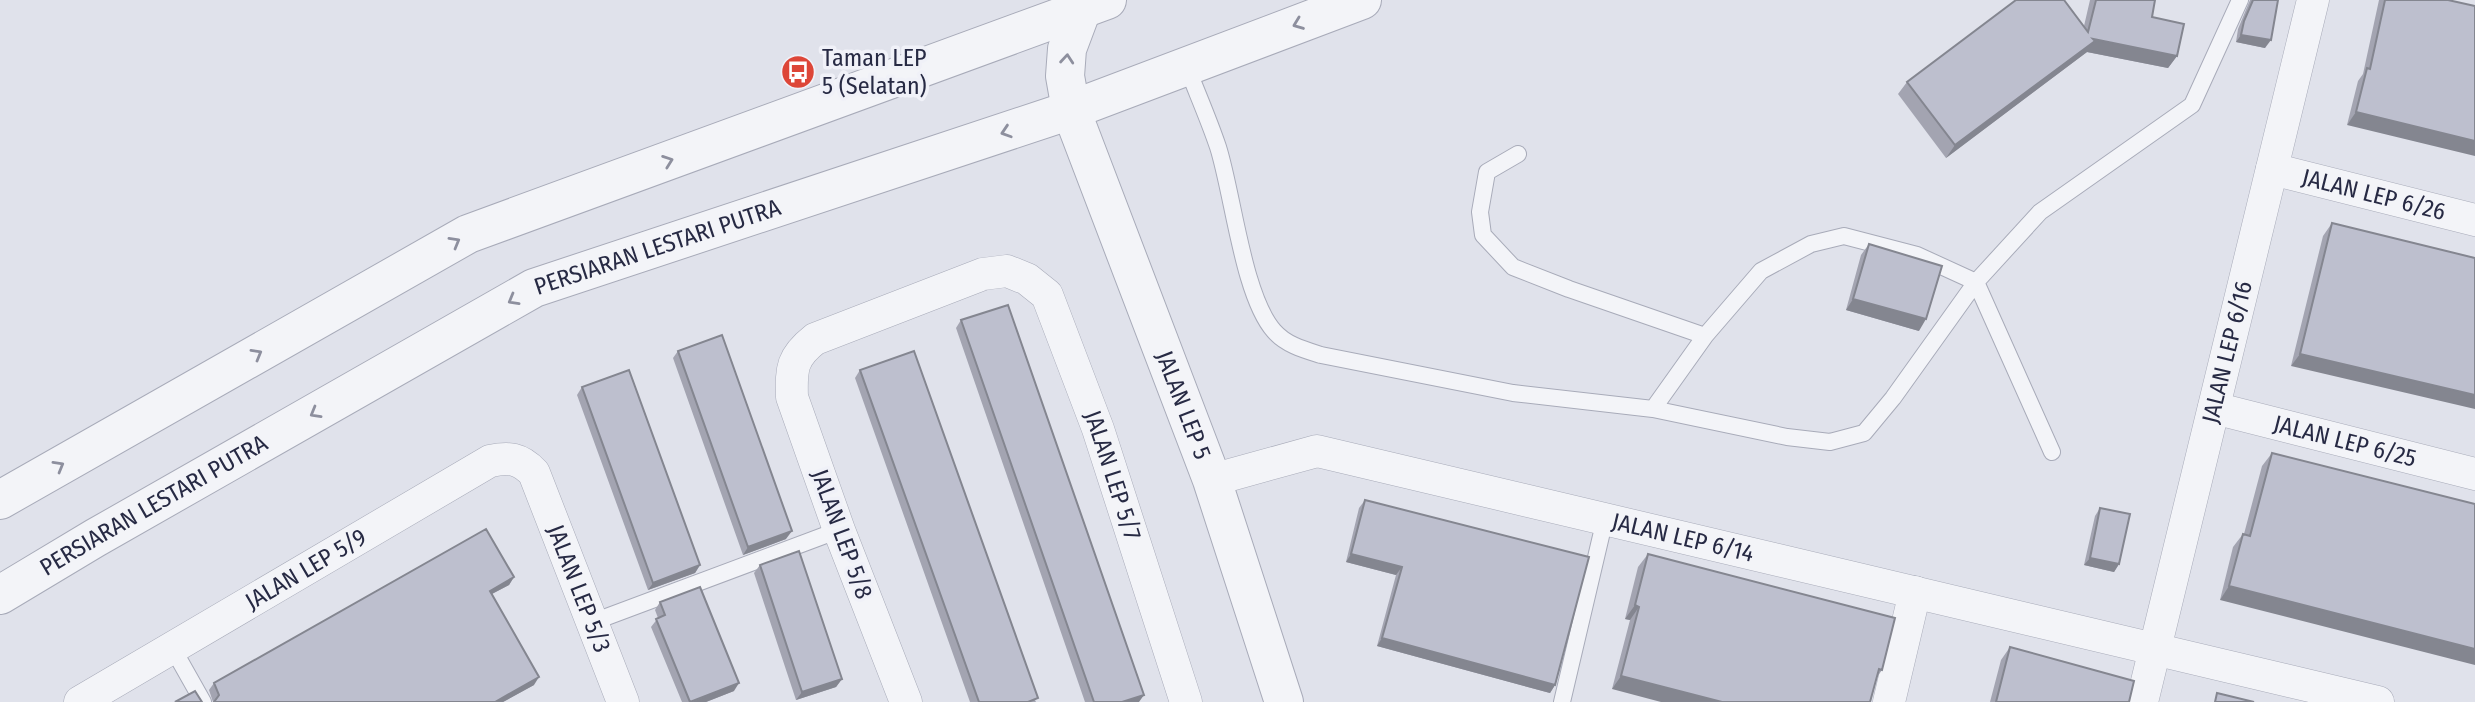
<svg xmlns="http://www.w3.org/2000/svg" width="2475" height="702" viewBox="0 0 2475 702" font-family="'Fira Sans Condensed',sans-serif">
	<style>
		.lines { fill: none; stroke-linecap: round; stroke-linejoin: round }
		.service-casing { stroke: #a8abb9; stroke-width: 18 }
		.minor-casing { stroke: #a8abb9; stroke-width: 33 }
		.tertiary-casing { stroke: #a8abb9; stroke-width: 40 }
		.service { stroke: #f3f4f8; stroke-width: 16 }
		.minor { stroke: #f3f4f8; stroke-width: 32 }
		.tertiary { stroke: #f3f4f8; stroke-width: 38 }
		.wall { fill: #a3a4b1 }
		.shaded-wall { fill: #848690 }
		.building { fill: #bdbfce; stroke: #848690; stroke-width: 2 }
		.oneway { stroke: #8d8f9e }
		.labels { text-anchor: middle; dominant-baseline: central; stroke-width: 7; stroke-linejoin: round; paint-order: stroke }
		.poi-label { font-size: 24px; fill: #272a44; stroke: #f0f1f8; text-anchor: start }
		.street-label { font-size: 24px; fill: #272a44; stroke: #f0f1f8 }
	</style>
	<rect width="100%" height="100%" fill="#e0e2eb"/>
	<g class="lines">
		<g class="service-casing">
			<path id="service" d="M1187,67c10,26 22,53 31,80 15,47 25,149 56,184 12,14 31,19 47,24l192,38 140,16 134,28 43,5 34,-9 29,-35 83,-116 64,-70 152,-107 48,-105
				M1518,154l-31,18 -7,40 3,23 30,32 56,22 136,47
				M1653,409l52,-73 56,-65 50,-27 33,-8 73,19 59,27 76,170
				M593,622l246,-92
				M172,647l31,55
				M1562,702l43,-183"/>
		</g>
		<g class="minor-casing">
			<g id="minor">
				<path id="s1" d="M2272,169l203,51"/>
				<path id="s2" d="M2214,408l261,66"/>
				<path id="s3" d="M1212,480l105,-29 1061,251"/>
				<path id="s4" d="M80,702l410,-241c19,-4 30,-3 44,12l89,229"/>
				<path id="s5" d="M906,702l-67,-172 -47,-133c-1,-29 0,-40 23,-58l168,-65 24,-3 20,8 20,16 51,134 88,273"/>
				<path d="M1889,702l26,-110"/>
				<path id="s6" d="M2142,702l171,-702"/>
			</g>
		</g>
		<g class="tertiary-casing">
			<g id="tertiary">
				<path id="s7" d="M1082,9l-15,40 -2,27 6,34 141,370 72,222"/>
				<path d="M0,500l468,-266 639,-234"/>
				<path id="s8" d="M0,595l95,-57 439,-250 537,-178 291,-110"/>
			</g>
		</g>
		<use href="#service" class="service"/>
		<use href="#minor" class="minor"/>
		<use href="#tertiary" class="tertiary"/>
	</g>
	<path class="wall" d="M2090,0h65l-3,17 25,39 -9,12 -81,-16 -141,106 -48,-64 9,-12 177,-56z
		M2250,0h28l-13,48 -29,-6 2,-13z
		M2379,0h69l-101,125 11,-44 5,-7z
		M2332,223l143,35 -184,108 32,-130z
		M1869,244l50,87 -73,-21 15,-55z
		M961,320l178,382h-54l-129,-374z
		M678,351l108,188 -43,16 -70,-197z
		M860,370l176,332h-66l-115,-324z
		M582,387l118,178 -5,8 -47,17 -71,-195z
		M2272,453l203,51 -255,96 13,-53 10,-13h1l18,-68z
		M1365,500l190,185 -5,8 -173,-47 19,-71 -50,-13 13,-54z
		M2100,508l19,56 -5,8 -30,-7 11,-49z
		M1648,554l234,116 -5,7 -265,12 18,-69 -5,-1 13,-52z
		M760,565l82,114 -6,8 -40,13 -42,-127z
		M514,577l-5,8 -17,9 42,91 -31,17h-290l-4,-12 5,-7z
		M660,602l74,89 -28,11h-24l-31,-75 7,-9 -3,-8z
		M2010,647l119,55h-139l11,-42z"/>
	<path class="shaded-wall" d="M2241,35l30,5 -6,8 -29,-6z
		M2093,39l84,17 -9,12 -81,-16 -141,106 9,-13z
		M2356,112l119,29v15l-128,-31z
		M1853,299l73,20 -7,12 -73,-21z
		M2300,354l175,41v14l-184,-43z
		M792,531l-6,8 -43,16 5,-8z
		M1351,554l51,13 -6,8 -50,-13z
		M2090,558l29,6 -5,8 -30,-7z
		M700,565l-5,8 -47,17 5,-7z
		M514,577l-5,8 -25,13 6,-7z
		M2229,586l246,63v16l-255,-65z
		M1635,605l4,2 -9,13 -5,-1z
		M1382,638l173,47 -5,8 -173,-47z
		M1621,676l101,26h-61l-49,-13z
		M539,677l-5,8 -31,17h-8z
		M842,679l-6,8 -40,13 6,-8z
		M739,683l-5,8 -28,11h-14z
		M1144,695l-5,7h-17z"/>
	<path class="building" d="M2016,0h48l24,32 8,-32h59l-3,17 32,7 -7,32 -84,-17 2,2 -140,104 -48,-63z
		M2253,0h25l-7,40 -30,-5 3,-14z
		M2385,0h63l27,6v135l-119,-29 11,-44 3,1z
		M2332,223l143,35v137l-175,-41z
		M1869,244l73,22 -16,53 -73,-20z
		M1008,305l136,390 -22,7h-28l-133,-382z
		M722,335l70,196 -44,16 -70,-196z
		M914,351l124,347 -10,4h-49l-119,-332z
		M629,370l71,195 -47,18 -71,-196z
		M2272,453l203,51v145l-246,-63 14,-52 7,2z
		M1365,500l224,57 -34,128 -173,-47 20,-71 -51,-13z
		M2100,508l30,6 -11,50 -29,-6z
		M486,529l28,48 -24,14 49,86 -44,25h-281l5,-7 -5,-12z
		M799,551l43,128 -40,13 -42,-127z
		M1648,554l247,64 -13,52 -3,-1 -9,33h-148l-101,-26 18,-69 -4,-2z
		M700,587l39,96 -49,19 -34,-83 9,-4 -5,-13z
		M2010,647l124,34 -5,21h-133z
		M195,691l7,11h-27z
		M2217,693l37,9h-39z"/>
	<defs><path id="oneway-chevron" d="M-2-3.5L2.5 0L-2 3.5" fill="none" stroke-width="1.6" stroke-linecap="round" stroke-linejoin="round" transform="scale(1.75)"/></defs>
	<g class="oneway">
		<use href="#oneway-chevron" transform="translate(1298 24) rotate(159)"/>
		<use href="#oneway-chevron" transform="translate(1067 59) rotate(-85)"/>
		<use href="#oneway-chevron" transform="translate(1006 132) rotate(162)"/>
		<use href="#oneway-chevron" transform="translate(668 161) rotate(-20)"/>
		<use href="#oneway-chevron" transform="translate(455 242) rotate(-30)"/>
		<use href="#oneway-chevron" transform="translate(513 300) rotate(150)"/>
		<use href="#oneway-chevron" transform="translate(257 354) rotate(-30)"/>
		<use href="#oneway-chevron" transform="translate(315 413) rotate(150)"/>
		<use href="#oneway-chevron" transform="translate(59 466) rotate(-30)"/>
	</g>
	<defs>
		<g id="bus-disc" transform="scale(1.75)"><circle r="9.5" fill="#dd4638" stroke="#f0f1f8"/><path d="M-5-6H5V4H4V6H2V4H-2V6H-4V4H-5ZM-3.5-4V0h7V-4ZM-3.5 1.2v1.5H-2V1.2ZM2 1.2v1.5H3.5V1.2Z" fill="#fff"/></g>
	</defs>
	<g fill-rule="evenodd">
		<use href="#bus-disc" x="798" y="72"/>
	</g>
	<g class="labels">
		<g class="poi-label">
			<text x="822" y="58">Taman LEP<tspan x="822" dy="28">5 (Selatan)</tspan></text>
		</g>
		<g class="street-label">
			<text stroke="none"><textPath href="#s1" startOffset="105">JALAN LEP 6/26</textPath></text>
			<text stroke="none"><textPath href="#s8" startOffset="746">PERSIARAN LESTARI PUTRA</textPath></text>
			<text stroke="none"><textPath href="#s6" startOffset="360">JALAN LEP 6/16</textPath></text>
			<text stroke="none"><textPath href="#s7" startOffset="420">JALAN LEP 5</textPath></text>
			<text stroke="none"><textPath href="#s2" startOffset="135">JALAN LEP 6/25</textPath></text>
			<text stroke="none"><textPath href="#s5" startOffset="835">JALAN LEP 5/7</textPath></text>
			<text stroke="none"><textPath href="#s8" startOffset="178">PERSIARAN LESTARI PUTRA</textPath></text>
			<text transform="translate(842 534) rotate(70)">JALAN LEP 5/8</text>
			<text stroke="none"><textPath href="#s3" startOffset="485">JALAN LEP 6/14</textPath></text>
			<text stroke="none"><textPath href="#s4" startOffset="262">JALAN LEP 5/9</textPath></text>
			<text stroke="none"><textPath href="#s4" startOffset="648">JALAN LEP 5/3</textPath></text>
		</g>
	</g>
</svg>
